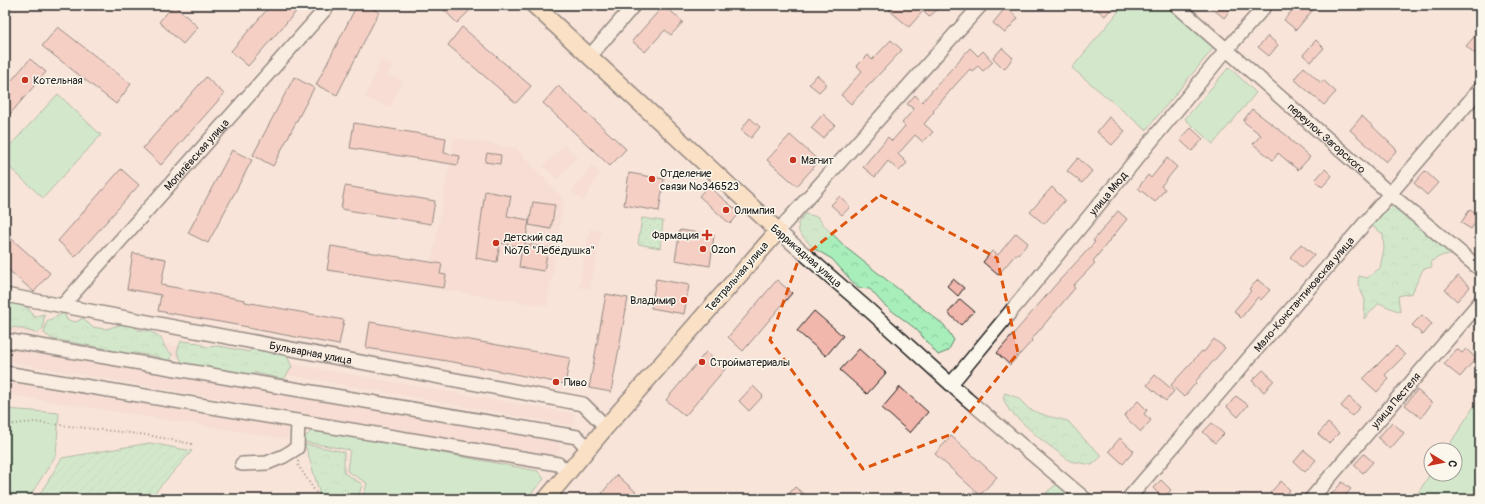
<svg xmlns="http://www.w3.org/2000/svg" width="1485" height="504" viewBox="0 0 1485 504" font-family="Pangolin,sans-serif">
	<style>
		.built { fill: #f6d6cc }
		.grass { fill: #a7eebb; stroke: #62856c }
		.forest { fill: url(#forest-crowns); stroke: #62856c }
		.park { fill: url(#park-dots); stroke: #62856c }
		.garden { fill: url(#garden-furrows); stroke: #62856c }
		.building { fill: #f1b7ac; stroke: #1c1c1c }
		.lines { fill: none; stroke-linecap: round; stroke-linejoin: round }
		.minor-casing { stroke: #1c1c1c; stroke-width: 16 }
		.major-casing { stroke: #1c1c1c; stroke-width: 19 }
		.path { stroke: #1c1c1c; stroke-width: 2; stroke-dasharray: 1 3; stroke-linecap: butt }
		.minor { stroke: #fbf7ec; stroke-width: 13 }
		.major { stroke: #fcdcac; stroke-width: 16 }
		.marked { fill: none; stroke: #de560d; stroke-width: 3; stroke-dasharray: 8 5; stroke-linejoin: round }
		.poi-dot { fill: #c8321e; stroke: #fbf7ec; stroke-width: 1.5 }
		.labels { text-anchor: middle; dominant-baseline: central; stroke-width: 3; stroke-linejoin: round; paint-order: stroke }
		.poi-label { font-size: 11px; fill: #1c1c1c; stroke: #fbf7ec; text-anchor: start }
		.street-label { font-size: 11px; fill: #1c1c1c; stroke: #fbf7ec }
	</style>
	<defs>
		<pattern id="forest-crowns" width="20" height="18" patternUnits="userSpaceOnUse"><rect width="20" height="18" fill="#a7eebb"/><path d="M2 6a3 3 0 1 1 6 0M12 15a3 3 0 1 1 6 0" fill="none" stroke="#8fcca0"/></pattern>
		<pattern id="park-dots" width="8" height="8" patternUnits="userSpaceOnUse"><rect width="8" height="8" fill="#a7eebb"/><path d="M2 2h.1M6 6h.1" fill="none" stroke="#8fcca0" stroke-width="1.8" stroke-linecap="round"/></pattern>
		<pattern id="garden-furrows" width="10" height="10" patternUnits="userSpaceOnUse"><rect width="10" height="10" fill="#a7eebb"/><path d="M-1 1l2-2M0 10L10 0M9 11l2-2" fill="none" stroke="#8fcca0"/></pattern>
	</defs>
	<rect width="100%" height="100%" fill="#f8e4d9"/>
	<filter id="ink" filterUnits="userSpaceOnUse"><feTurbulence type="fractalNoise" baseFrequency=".025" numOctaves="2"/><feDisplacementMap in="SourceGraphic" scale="8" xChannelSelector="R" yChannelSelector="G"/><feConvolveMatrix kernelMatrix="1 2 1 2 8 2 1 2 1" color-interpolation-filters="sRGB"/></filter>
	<g filter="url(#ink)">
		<path class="built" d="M381,60l11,4 -4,11 14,6 -12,27 -25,-11z
			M454,138l62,10 48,52 -17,106 -120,-19z
			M564,145l13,12 -20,22 -14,-13z
			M592,165l8,8 -17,28 -12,-9z
			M590,229l11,2 -11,58 -11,-2z
			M5,319l292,46 278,49 -2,12 -278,-50 -290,-46z
			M5,346l555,96 -2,16 -553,-97z
			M5,382l284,46 -2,11 -282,-45z"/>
		<path class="grass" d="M1124,5h44l48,40 -70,85 -74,-62z
			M1229,67l27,26 -43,51 -28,-25z
			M58,94l43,41 -58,63 -38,-35v-12z
			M1480,397v102h-66l17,-26v1h24v-24h-9z
			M5,409l54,4 -3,42 -28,44h-23z
			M314,429l224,42 6,8 -18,20h-106l-4,-6 -27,6h-26l4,-16 -20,-12 3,-21 -45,-8 -1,-4z"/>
		<path class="forest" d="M1396,204c17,19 39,34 58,51h-11l-12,6 1,6 -9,2 -11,24 -14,3 2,16 -21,-9 -15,16 1,-19 -7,-16 1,-8 8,2 13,-10 4,-19 -1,-15 -11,-8 10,-13z
			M805,214l13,3c7,12 18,19 27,30l99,78 10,15 -6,11 -10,4 -22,-26 -33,-25 -13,-15 -12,-1 -26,-29 -19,-11 -14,-16 -1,-9z
			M15,300l14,9 5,8 10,-3 -1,15 -7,4 -21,-6 -10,3v-27z
			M64,313l3,7 9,2 7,-4 9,9 14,2 24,-7 8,8 11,1 12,6 4,11 7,6 -2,11 -11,-8 -24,-4 -17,1 -9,-5 -57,-10 -8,-6 3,-12z
			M181,341l18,2 7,4 13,-1 30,6 3,-3 30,2 5,5 5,11 -8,12 -29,-6 -13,10 -51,-15 -9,-6 -5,-10z
			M1005,393l13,5 11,11 18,7 21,5 16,18 18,17 -10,9 -22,-4 -32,-24 -29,-27 -6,-12z
			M305,444l39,8v21l18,11 -4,15h-40l1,-8z
			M1058,483l24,16h-36l1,-7z"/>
		<path class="park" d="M642,218l21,3 -3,27 -22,-4z"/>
		<path class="garden" d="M150,443l42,8 -43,48h-112l25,-41z"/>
		<path class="building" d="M174,5l24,22 -15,17 -24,-22z
			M271,5h31l-54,61 -17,-15z
			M357,5h9l13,7 -42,83 -21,-10z
			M439,5h36l-18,18z
			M664,5l19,17 -12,13 -6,-5 -20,22 -13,-11z
			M894,5h48l-13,12 -6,-6 -14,16 -20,-17z
			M1092,5h22l-9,11z
			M1208,5h26l-10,13z
			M1297,5h20l-21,25 -12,-10z
			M1006,7l12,11 -13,15 -12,-10z
			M58,27l73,57 -15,20 -74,-58z
			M462,27l69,59 -15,17 -68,-58z
			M1480,30v28l-14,-12z
			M1268,36l10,9 -9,11 -11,-9z
			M891,40l11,10 -51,54 -10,-9 21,-24 -5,-5 11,-11 4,5z
			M1316,40l8,8 -13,14 -8,-7z
			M970,48l8,8 5,-5 10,11 -10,9 -5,-5 -6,5 -2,-2 -14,15 -23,27 1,1 -10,12 9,8 -10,10 -8,-7 -17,19 9,9 -8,8 -11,-10 -13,16 -12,-10 25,-30 4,4 13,-15 -3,-3 12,-14 -7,-5 8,-9 7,7z
			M1002,48l11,10 -9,11 -11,-11z
			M30,59l16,13 -36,42 -5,-4v-22z
			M1304,67l17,16 2,-3 13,12 -12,13 -30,-26z
			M817,75l8,7v4l-6,6 -10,-8z
			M206,77l18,17 -63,71 -18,-17z
			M294,77l20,11 -41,78 -20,-11z
			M558,86l68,63 -16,17 -67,-63z
			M1252,109l38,29 -1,1 21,18 -12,13 -20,-17 -5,7 -20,-16 8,-9 -18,-14z
			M823,114l12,11 -12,13 -12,-10z
			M1362,116l35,34 -11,12 -36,-32z
			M1109,117l16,14 -13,14 -15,-13z
			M750,118l10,9 -9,11 -10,-8z
			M354,123l92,15 -2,15 16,3 -2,9 -108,-17z
			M1191,128l12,11 -11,12 -12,-11z
			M790,135l29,26 -22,25 -30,-26z
			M232,150l20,10 -44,83 -20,-10z
			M487,153l14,2 -1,9 -15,-2z
			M1078,158l14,13 -10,12 -15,-12z
			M1167,158l10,9 -16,19 4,3 -10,13 -17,-14 10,-13 3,3z
			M121,169l18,16 -64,72 -17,-16z
			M1325,169l7,7 -10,11 -7,-7z
			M1425,171l13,12 -11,12 -13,-12z
			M629,173l35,6 -5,32 -35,-6z
			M345,186l90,15 -4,23 -90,-15z
			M708,186l32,27 -10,11 -31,-28z
			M1052,187l13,13 -21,24 -14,-12z
			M485,191l26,5 -4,20 22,4 -4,24 23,4 -4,23 -25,-4 3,-20 -22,-4 -3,19 -21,-4z
			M840,196l10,11 -8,8 -11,-10z
			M533,202l22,3 -4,24 -22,-4z
			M1470,209l10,7 -9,13 -10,-6z
			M1118,211l9,8 -34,42 2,2 -22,23 2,2 -44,52 1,1 -22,24 -13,-12 61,-71 37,-40 -2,-1z
			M680,230l34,5 -4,31 -35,-6z
			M5,233l45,40 -16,19 -29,-25z
			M1016,233l12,10 -10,12 -2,-1 -18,21 -15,-13 9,-11 6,4z
			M1301,244l13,11 -12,13 -12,-11z
			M331,246l111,18 -2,10 6,1 -2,13 -117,-18z
			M133,253l33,6 -5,26 84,15v2l99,18 -5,25 -91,-17v-1l-90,-16 3,-16 -34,-6z
			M1458,276l12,11 -13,14 -12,-11z
			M656,279l33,6 -5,29 -33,-6z
			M953,279l11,9 -6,8 -11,-10z
			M777,280l15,13 -49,58 -15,-14z
			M1258,280l12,10 -9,10 -3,-3 -17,21 -7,-7 17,-20 -2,-2z
			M606,294l22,4 -17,94 -22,-4z
			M960,299l14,12 -13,14 -13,-12z
			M814,311l29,25 -17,20 -29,-25z
			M1422,315l10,9 -9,11 -11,-10z
			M370,322l200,36 -5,26 -112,-22 -87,-14z
			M1214,339l11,9 -30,34 1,1 -12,14 -13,-12 31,-34 2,1z
			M1396,346l9,9 -20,20 4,4 -12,13 -14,-13z
			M859,349l27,24 -19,21 -27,-24z
			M1457,349l5,4 4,-4 10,9 -16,19 -16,-13z
			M706,352l19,17 -40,47 -19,-16z
			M1263,370l11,10 -10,12 -12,-11z
			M1155,375l19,16 -8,10 -19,-16z
			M753,386l10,10 -14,15 -10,-10z
			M900,387l28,25 -18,21 -28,-25z
			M1417,390l15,13 -11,15 -16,-13z
			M1236,396l12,9 -10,12 -11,-10z
			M1349,397l11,10 -8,9 -11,-10z
			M1138,401l9,9 -3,4 7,6 -10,12 -17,-16z
			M1392,422l12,11 -14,16 -12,-11z
			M1212,423l12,11 -9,9 -12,-11z
			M1328,423l11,10 -10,10 -11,-9z
			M951,436l46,41 -17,18 -45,-41z
			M1120,438l14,13 -11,13 -14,-13z
			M1304,450l12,10 -11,12 -11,-10z
			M1364,454l9,8 -10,11 -9,-8z
			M617,475l21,19 -4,5h-25l-7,-6z
			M1161,480l10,10 -8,8 -10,-10z
			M1281,481l9,9 -8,9h-6l-6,-6z
			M1342,482l9,7 -9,10h-6l-5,-4z
			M795,487l15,12h-25z"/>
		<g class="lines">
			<g class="minor-casing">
				<g id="minor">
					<path d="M981,5l-203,226 92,80 97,88 118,100"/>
					<path id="s1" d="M1176,5l213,188 91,76"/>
					<path d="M589,57l45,-52"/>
					<path id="s2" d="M5,295l578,109 23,23"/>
					<path id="s3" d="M63,305l266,-300"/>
					<path d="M5,340l572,97 12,12"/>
					<path d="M5,373l553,91 10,9"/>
					<path id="s4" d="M951,384l276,-335 39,-44"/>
					<path d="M242,464l25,-1 17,-7 13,-8 1,-27"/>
					<path id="s5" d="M1128,499l352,-410"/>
					<path id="s6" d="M1311,499l169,-197"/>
				</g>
			</g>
			<g class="major-casing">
				<path id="major" d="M534,5l244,226 -172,196 -60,72"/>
			</g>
			<path class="path" d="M5,425l29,-3 113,13 45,9
				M298,461v4l22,34"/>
			<use href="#minor" class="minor"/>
			<use href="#major" class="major"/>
		</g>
	</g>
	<path d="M0 0H1485V504H0ZM880,195l117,63 21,95 -66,81 -89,35 -93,-129 28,-79z" fill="#f8e4d9" fill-opacity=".55" fill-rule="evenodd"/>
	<path class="marked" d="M880,195l117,63 21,95 -66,81 -89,35 -93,-129 28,-79z"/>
	<g class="poi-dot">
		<circle cx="25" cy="80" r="4"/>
		<circle cx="793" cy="160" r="4"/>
		<circle cx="652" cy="179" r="4"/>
		<circle cx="726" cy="210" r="4"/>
		<path d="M705 229h4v4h4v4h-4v4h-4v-4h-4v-4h4z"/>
		<circle cx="496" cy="243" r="4"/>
		<circle cx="703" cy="249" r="4"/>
		<circle cx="684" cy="300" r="4"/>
		<circle cx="702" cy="362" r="4"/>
		<circle cx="556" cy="382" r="4"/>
	</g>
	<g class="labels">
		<g class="poi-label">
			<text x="33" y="80">Котельная</text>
			<text x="801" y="160">Магнит</text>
			<text x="660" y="173">Отделение<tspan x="660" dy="13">связи №346523</tspan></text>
			<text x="734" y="210">Олимпия</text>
			<text x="699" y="235" text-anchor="end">Фармация</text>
			<text x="504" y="237">Детский сад<tspan x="504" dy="13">№76 "Лебёдушка"</tspan></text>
			<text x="711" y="249">Ozon</text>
			<text x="676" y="300" text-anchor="end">Владимир</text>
			<text x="710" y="362">Стройматериалы</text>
			<text x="564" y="382">Пиво</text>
		</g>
		<g class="street-label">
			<text stroke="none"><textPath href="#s1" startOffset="201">переулок Загорского</textPath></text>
			<text stroke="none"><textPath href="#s3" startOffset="201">Могилёвская улица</textPath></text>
			<text stroke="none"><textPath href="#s4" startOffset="247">улица Мюд</textPath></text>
			<text transform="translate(806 256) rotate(41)">Баррикадная улица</text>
			<text transform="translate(737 277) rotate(-49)">Театральная улица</text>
			<text stroke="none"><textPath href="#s5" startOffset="270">Мало-Константиновская улица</textPath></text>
			<text stroke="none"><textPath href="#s2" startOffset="311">Бульварная улица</textPath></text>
			<text stroke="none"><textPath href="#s6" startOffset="130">улица Пестеля</textPath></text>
		</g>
	</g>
	<rect width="1485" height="504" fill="none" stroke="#fbf7ec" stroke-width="20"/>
	<rect x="10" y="10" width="1465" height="484" fill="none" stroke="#1c1c1c" stroke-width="1.5" filter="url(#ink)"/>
	<g transform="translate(1443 462) rotate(100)"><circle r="19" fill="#fbf7ec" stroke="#a29f99"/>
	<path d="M0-3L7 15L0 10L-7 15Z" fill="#c8321e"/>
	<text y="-6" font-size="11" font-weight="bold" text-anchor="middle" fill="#1c1c1c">С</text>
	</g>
</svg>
